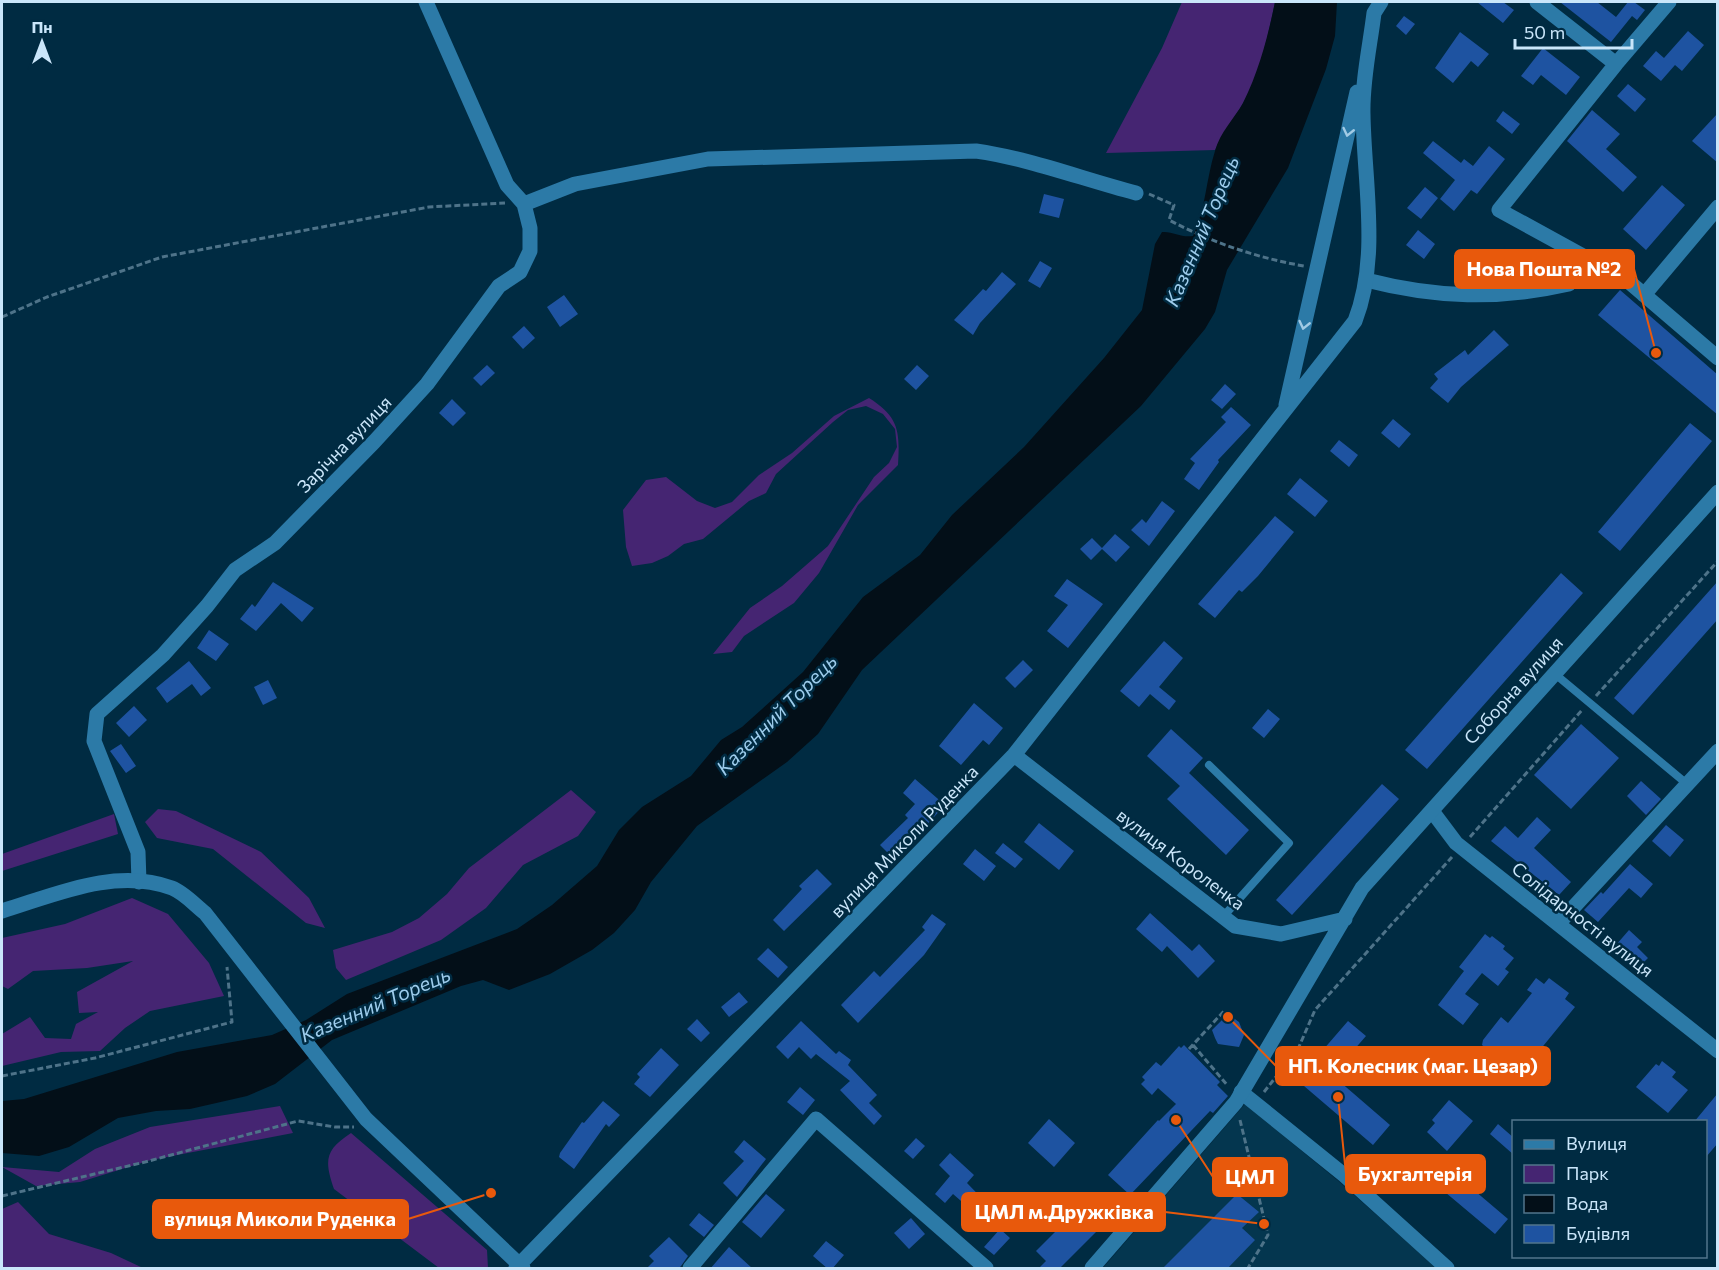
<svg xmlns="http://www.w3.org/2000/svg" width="1719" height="1270" viewBox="0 0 1719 1270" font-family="Commissioner,sans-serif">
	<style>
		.built { fill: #04364f }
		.green { fill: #452572 }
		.water { fill: #030f18 }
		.building { fill: #1e53a1 }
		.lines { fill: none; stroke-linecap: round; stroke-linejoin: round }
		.path { stroke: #4e7389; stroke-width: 3; stroke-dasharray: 6 3; stroke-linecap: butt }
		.service { stroke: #2c7aa7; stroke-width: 8 }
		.minor { stroke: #2c7aa7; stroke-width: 15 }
		.tertiary { stroke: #2c7aa7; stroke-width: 15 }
		.oneway { stroke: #a2cbe5 }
		.labels { text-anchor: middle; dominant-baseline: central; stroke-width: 5; stroke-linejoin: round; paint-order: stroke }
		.street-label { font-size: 18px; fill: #cae6fa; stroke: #002b42 }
		.water-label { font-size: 20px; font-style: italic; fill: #9dccec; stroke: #002b42 }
		.leader { fill: none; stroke: #e8590c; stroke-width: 2 }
		.callout-dot { fill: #e8590c; stroke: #002b42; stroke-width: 2 }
		.callout { fill: #e8590c; stroke: #e8590c; stroke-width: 2 }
		.callout-label { font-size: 20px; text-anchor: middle; font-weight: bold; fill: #fff }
	</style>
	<rect width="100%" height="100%" fill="#002b42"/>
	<path class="built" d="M1245,1104l92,76 100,88h-334z"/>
	<path class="green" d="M1182,2h93c-7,34 -15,72 -33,103 -9,15 -19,28 -27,45l-109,3 56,-105z
		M869,398c30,19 31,33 29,67l-40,40 -39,68 -25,30 -50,33 -12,16 -19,2 37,-46 32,-22 46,-40 46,-69 15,-14 8,-16 -2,-18 -12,-15 -17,-8 -18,4 -15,12 -57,52 -10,19 -17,8 -46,38 -19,5 -16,12 -16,7 -20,3 -6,-19 -3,-37 23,-30 20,-3 31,24 18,7 17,-6 27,-27 33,-22 42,-37z
		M571,790l25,22 -18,24 -55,29 -37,43 -45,32 -95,40 -10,-12 -3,-18 59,-18 27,-14 28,-24 22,-26z
		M158,809l18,2 85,41 48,46 16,30 -19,-5 -93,-74 -56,-11 -12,-16z
		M114,814l4,20 -116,37v-17z
		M132,898l36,16 41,49 15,33 -74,15 -25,17 -25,23 -39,1 -59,14v-32l28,-17 15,21 26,1 5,-15 22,-12 -19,1 -2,-21 56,-31 -46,7 -54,3 -25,18 -6,-3v-48l63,-14z
		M280,1106l13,27 -142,27 -71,22 -44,4 -34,-19 57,5 36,-23 55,-22z
		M351,1133l136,117 1,18h-49l-105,-79c-10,-29 -9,-39 17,-56z
		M18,1202l31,32 62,19 32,15h-141v-59z"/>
	<path class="water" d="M1275,2h62l-2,34 -9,33 -38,99 -61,102 -12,42 -10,17 -64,77 -279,264 -44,64 -31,28 -90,64 -46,56 -16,28 -21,23 -22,17 -42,24 -41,16 -26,-10 -22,6 -129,54 -57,44 -28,12 -57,13 -34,2 -38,7 -49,29 -30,9 -37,-3v-52l22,-2 153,-47 95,-17 34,-15 41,-26 170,-65 35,-24 45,-39 22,-36 23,-23 49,-31 30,-36 21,-13 61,-55 60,-75 57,-42 32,-40 72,-68 80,-89 38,-48 13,-66 7,-12c11,-1 19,6 31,4 13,-28 13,-57 22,-85 5,-19 19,-32 28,-48 16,-32 25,-67 32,-101z"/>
	<path class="building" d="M1477,2h26l11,8 -11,13z
		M1560,2h37l19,15 12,-15h6l11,8 -8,10 -5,-4 -21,26z
		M1404,16l11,8 -9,11 -10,-9z
		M1688,31l16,14 -22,26 -7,-6 -14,16 -18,-15 13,-15 8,7z
		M1460,32l29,22 -11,13 -7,-6 -18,22 -18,-15z
		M1543,48l37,29 -14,18 -25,-20 -8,10 -12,-9z
		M1628,84l18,15 -11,13 -18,-16z
		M1592,110l28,24 -14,15 31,28 -14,15 -56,-51z
		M1503,111l17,13 -8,10 -16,-13z
		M1718,113v50l-26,-22z
		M1433,141l28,22 3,-4 9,7 16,-20 16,13 -28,35 -6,-4 -17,21 -14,-12 15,-19 -32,-27z
		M1662,185l23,20 -39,45 -23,-21z
		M1425,187l13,11 -17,21 -14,-11z
		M1044,194l20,5 -5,19 -20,-5z
		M1418,230l17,14 -11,15 -18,-14z
		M1040,261l12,7 -12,20 -12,-7z
		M1002,272l14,12 -36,39 -7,12 -19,-15 29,-31 3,2z
		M1620,290l98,85v40l-120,-100z
		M564,295l14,19 -18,13 -13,-20z
		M524,326l11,12 -12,11 -11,-12z
		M1494,330l15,15 -48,42 -13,16 -18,-15 8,-9 -4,-5 31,-24 3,5z
		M487,365l8,8 -14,13 -8,-8z
		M917,365l12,11 -13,14 -12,-11z
		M1225,384l11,10 -14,15 -11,-9z
		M452,399l14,14 -13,13 -14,-13z
		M1231,407l20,18 -33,35 1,2 -20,28 -15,-11 11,-16 -5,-4 36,-37 -5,-5z
		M1393,419l18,15 -12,14 -18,-15z
		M1690,423l22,18 -92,110 -22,-19z
		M1339,440l19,15 -9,12 -19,-16z
		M1300,478l28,23 -13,16 -28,-23z
		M1162,501l13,10 -26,35 -18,-16 11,-11 4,4z
		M1275,516l19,16 -36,44 -16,16 -3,-2 -24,28 -17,-14z
		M1115,534l15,13 -14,15 -14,-13 -11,11 -11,-11 12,-11 10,10z
		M1561,573l22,20 -156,176 -22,-19z
		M1067,579l36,25 -35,44 -21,-17 21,-26 -14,-9z
		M1718,581v38l-85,96 -19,-17z
		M273,582l41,26 -12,14 -21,-19 -25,28 -16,-12 12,-15 3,3z
		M209,630l20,14 -13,17 -19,-13z
		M1164,641l19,17 -24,29 17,14 -7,9 -19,-16 -11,13 -19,-16z
		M1023,660l10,10 -18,18 -10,-10z
		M189,661l22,27 -10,8 -9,-12 -25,19 -11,-15z
		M268,680l9,18 -14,7 -9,-18z
		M974,703l29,25 -14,17 -6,-5 -22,25 -22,-19z
		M134,706l13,14 -18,17 -13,-14z
		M1268,709l12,10 -16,19 -12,-10z
		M1581,724l38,34 -48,51 -37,-34z
		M1171,729l32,29 -14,15 60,57 -23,25 -59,-56 13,-13 -33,-30z
		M121,744l15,22 -10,7 -16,-22z
		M915,779l30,26 -23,25 -2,-2 -29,28 -11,-11 28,-27 -3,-3 10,-11 -12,-11z
		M1641,781l20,18 -15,16 -19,-19z
		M1382,784l17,15 -107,116 -16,-15z
		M1537,817l14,13 -17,18 37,34 -12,13 -68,-54 14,-15 13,12z
		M1039,823l35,28 -15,19 -35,-28z
		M1666,825l18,15 -14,17 -18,-16z
		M1003,843l20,16 -8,9 -20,-15z
		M975,849l21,17 -12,15 -21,-17z
		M1630,864l23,20 -12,14 -12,-10 -31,34 -14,-12 17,-18 2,2z
		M817,869l15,15 -48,47 -11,-11 29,-31 -3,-3z
		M1150,913l42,38 7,-7 16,17 -17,17 -31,-32 -5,6 -26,-23z
		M932,914l14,10 -22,31 -66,68 -17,-18 33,-34 6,6 45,-47 -3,-3z
		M1629,930l13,12 -5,5 11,11 -8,8 -24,-21z
		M1485,934l5,4 2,-2 13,10 -2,3 11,9 -9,11 4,3 -11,14 -16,-13 -17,21 14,10 -16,21 -25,-20 26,-34 -5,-4z
		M768,948l20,19 -10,11 -21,-19z
		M1536,978l8,6 5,-6 20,15 -4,6 10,8 -49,60 -15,-12 -7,8 -22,-18 1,-5 18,-23 7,6 24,-30 -5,-3z
		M739,992l9,10 -19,15 -8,-10z
		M1228,1014l11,8 5,13 -5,12 -21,-3 -3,-6 -3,-8z
		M697,1019l13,14 -9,9 -14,-13z
		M801,1021l35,33 3,-3 12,9 -3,5 29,30 -8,8 13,13 -8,9 -34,-35 10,-9 -34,-27 -5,5 -12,-12 -11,12 -12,-12z
		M1348,1021l18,15 -26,30 7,6 -8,9 51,44 -17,20 -76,-65z
		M1184,1045l36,37 -3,3 11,11 -15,17 -3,-2 -80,84 -22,-20 50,-55 1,1 17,-17 -18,-16 -6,7 -11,-11 4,-4 -3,-3 14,-15 5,4 18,-20 2,2z
		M661,1048l18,17 -29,32 -16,-13 6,-7 -3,-3z
		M1662,1061l14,11 -4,5 16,13 -20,23 -32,-26 20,-23 3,2z
		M800,1087l15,13 -12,15 -16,-13z
		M1718,1093v50l-12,14v-35h-12z
		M1449,1100l24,21 -26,30 -20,-19 8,-9 -3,-3z
		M603,1101l17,14 -11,12 -3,-3 -32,45 -15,-12 1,-4 22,-31 2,1z
		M1049,1119l26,24 -21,24 -26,-24z
		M1498,1124l16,14v17l-24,-21z
		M916,1138l9,8 -12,13 -9,-8z
		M744,1140l22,19 -29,38 -14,-14 21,-22 -10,-9z
		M950,1153l24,22 -7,8 33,34 -9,10 -38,-33 -8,9 -10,-9 15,-18 -11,-11z
		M1446,1167l12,10 8,-9 16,14 -7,9 33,28 -13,15 -62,-52z
		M766,1194l19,16 -24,28 -19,-16z
		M1237,1194l22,18 -17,16 13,12 -28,29h-65z
		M1077,1210l21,20 -39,39h-21l8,-8 -10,-10z
		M699,1213l15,12 -10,12 -15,-12z
		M911,1218l14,16 -16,15 -15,-16z
		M1000,1229l10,9 -16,17 -10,-8z
		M669,1237l19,19 -7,10 -3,3h-32l8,-8 -5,-5z
		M826,1241l18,14 -12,14h-4l-15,-13z
		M729,1247l24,22h-43z"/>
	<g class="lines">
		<path class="path" d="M1149,194l25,11 -5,15c42,22 88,38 135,46
			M2,317l45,-20 115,-40 267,-50 76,-4
			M1596,696l122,-135
			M1470,837l113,-128
			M1193,1045l35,41
			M1189,1049l35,-38
			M2,1076l93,-18 137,-36 -5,-55
			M1264,1092l34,-43 17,-39 137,-153
			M1240,1120l28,115 -20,33
			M2,1196l143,-34 153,-41 37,6h19"/>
		<path class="service" d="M1555,674l132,110
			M1209,765l80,78 -67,75"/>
		<path class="minor" d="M1537,2l79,62
			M524,204l51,-20 133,-25 268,-8c55,8 106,28 160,42
			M1585,257l-86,-47 117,-146 53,-62
			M1366,280c70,18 133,20 203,4l16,-27 43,24 90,77
			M1644,295l74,-88
			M1432,811l24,32 262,208
			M139,882l-1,-30 -44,-111 3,-27 66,-59 44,-49 28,-36 40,-27 99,-101 53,-58 72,-98 21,-14 10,-21v-23l-6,-24 -17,-19 -81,-183
			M1558,924l160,-173
			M1241,1092l103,83 103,93
			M690,1268l126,-149 170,149"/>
		<path class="tertiary" d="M1286,405l71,-313
			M1014,755l221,171 46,8 64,-15
			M2,911c53,-16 113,-44 170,-23 11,4 23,17 33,25l161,206 157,149
			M516,1268l498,-513 341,-434c25,-64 9,-139 8,-207 -1,-33 7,-68 11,-101l7,-11
			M1092,1268l144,-166 126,-214 356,-396"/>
	</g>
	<defs><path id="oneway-chevron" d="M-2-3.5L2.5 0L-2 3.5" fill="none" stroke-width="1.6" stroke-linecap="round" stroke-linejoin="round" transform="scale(1.5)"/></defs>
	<g class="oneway">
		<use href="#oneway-chevron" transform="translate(1348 132) rotate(103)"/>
		<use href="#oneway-chevron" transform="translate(1304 325) rotate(103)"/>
	</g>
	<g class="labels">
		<g class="street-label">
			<text transform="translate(344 444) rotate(-46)">Зарічна вулиця</text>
			<text transform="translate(1513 690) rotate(-48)">Соборна вулиця</text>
			<text transform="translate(904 841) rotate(-46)">вулиця Миколи Руденка</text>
			<text transform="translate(1181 859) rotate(37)">вулиця Короленка</text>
			<text transform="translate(1583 919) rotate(38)">Солідарності вулиця</text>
		</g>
		<g class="water-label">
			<text transform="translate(1201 231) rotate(-67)">Казенний Торець</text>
			<text transform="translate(776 714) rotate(-45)">Казенний Торець</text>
			<text transform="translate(375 1004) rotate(-23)">Казенний Торець</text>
		</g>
	</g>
	<path class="leader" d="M1656 353L1634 269M1228 1017L1276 1066M1338 1097L1346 1174M1176 1120L1213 1177M1264 1224L1165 1212M491 1193L408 1219"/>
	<g class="callout-dot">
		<circle cx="1656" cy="353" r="6"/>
		<circle cx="1228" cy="1017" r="6"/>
		<circle cx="1338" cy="1097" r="6"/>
		<circle cx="1176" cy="1120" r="6"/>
		<circle cx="1264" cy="1224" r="6"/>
		<circle cx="491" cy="1193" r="6"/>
	</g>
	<g class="callout">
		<rect x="1455" y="250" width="179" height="38" rx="6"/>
		<rect x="1276" y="1047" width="274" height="38" rx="6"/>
		<rect x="1346" y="1155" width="139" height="38" rx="6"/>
		<rect x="1213" y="1158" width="74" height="38" rx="6"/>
		<rect x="962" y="1193" width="203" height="38" rx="6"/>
		<rect x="153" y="1200" width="255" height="38" rx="6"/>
	</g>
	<g class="callout-label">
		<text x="1544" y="276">Нова Пошта №2</text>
		<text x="1413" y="1073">НП. Колесник (маг. Цезар)</text>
		<text x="1415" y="1181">Бухгалтерія</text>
		<text x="1250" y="1184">ЦМЛ</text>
		<text x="1064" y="1219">ЦМЛ м.Дружківка</text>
		<text x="280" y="1226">вулиця Миколи Руденка</text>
	</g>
	<rect width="1719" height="1270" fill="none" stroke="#cae6fa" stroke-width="6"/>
	<rect x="1512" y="1120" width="195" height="138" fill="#002b42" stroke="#51768c" stroke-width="1.5"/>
	<rect x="1524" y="1140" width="30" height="9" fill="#2c7aa7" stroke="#51768c" stroke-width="1.5"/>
	<text x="1566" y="1150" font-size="18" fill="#cae6fa">Вулиця</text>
	<rect x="1524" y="1165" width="30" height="18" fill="#452572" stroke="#51768c" stroke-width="1.5"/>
	<text x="1566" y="1180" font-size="18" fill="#cae6fa">Парк</text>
	<rect x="1524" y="1195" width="30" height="18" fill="#030f18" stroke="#51768c" stroke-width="1.5"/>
	<text x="1566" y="1210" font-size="18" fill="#cae6fa">Вода</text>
	<rect x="1524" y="1225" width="30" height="18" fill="#1e53a1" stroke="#51768c" stroke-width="1.5"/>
	<text x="1566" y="1240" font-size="18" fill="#cae6fa">Будівля</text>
	<g transform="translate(42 42)" stroke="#002b42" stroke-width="4.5" paint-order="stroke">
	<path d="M0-4.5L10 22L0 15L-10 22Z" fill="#cae6fa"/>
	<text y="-9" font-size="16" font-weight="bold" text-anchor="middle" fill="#cae6fa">Пн</text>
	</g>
	<path d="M1515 39v9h117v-9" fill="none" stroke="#cae6fa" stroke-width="3"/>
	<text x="1524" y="39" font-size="18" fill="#cae6fa" stroke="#002b42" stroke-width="4.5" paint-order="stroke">50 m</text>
</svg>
